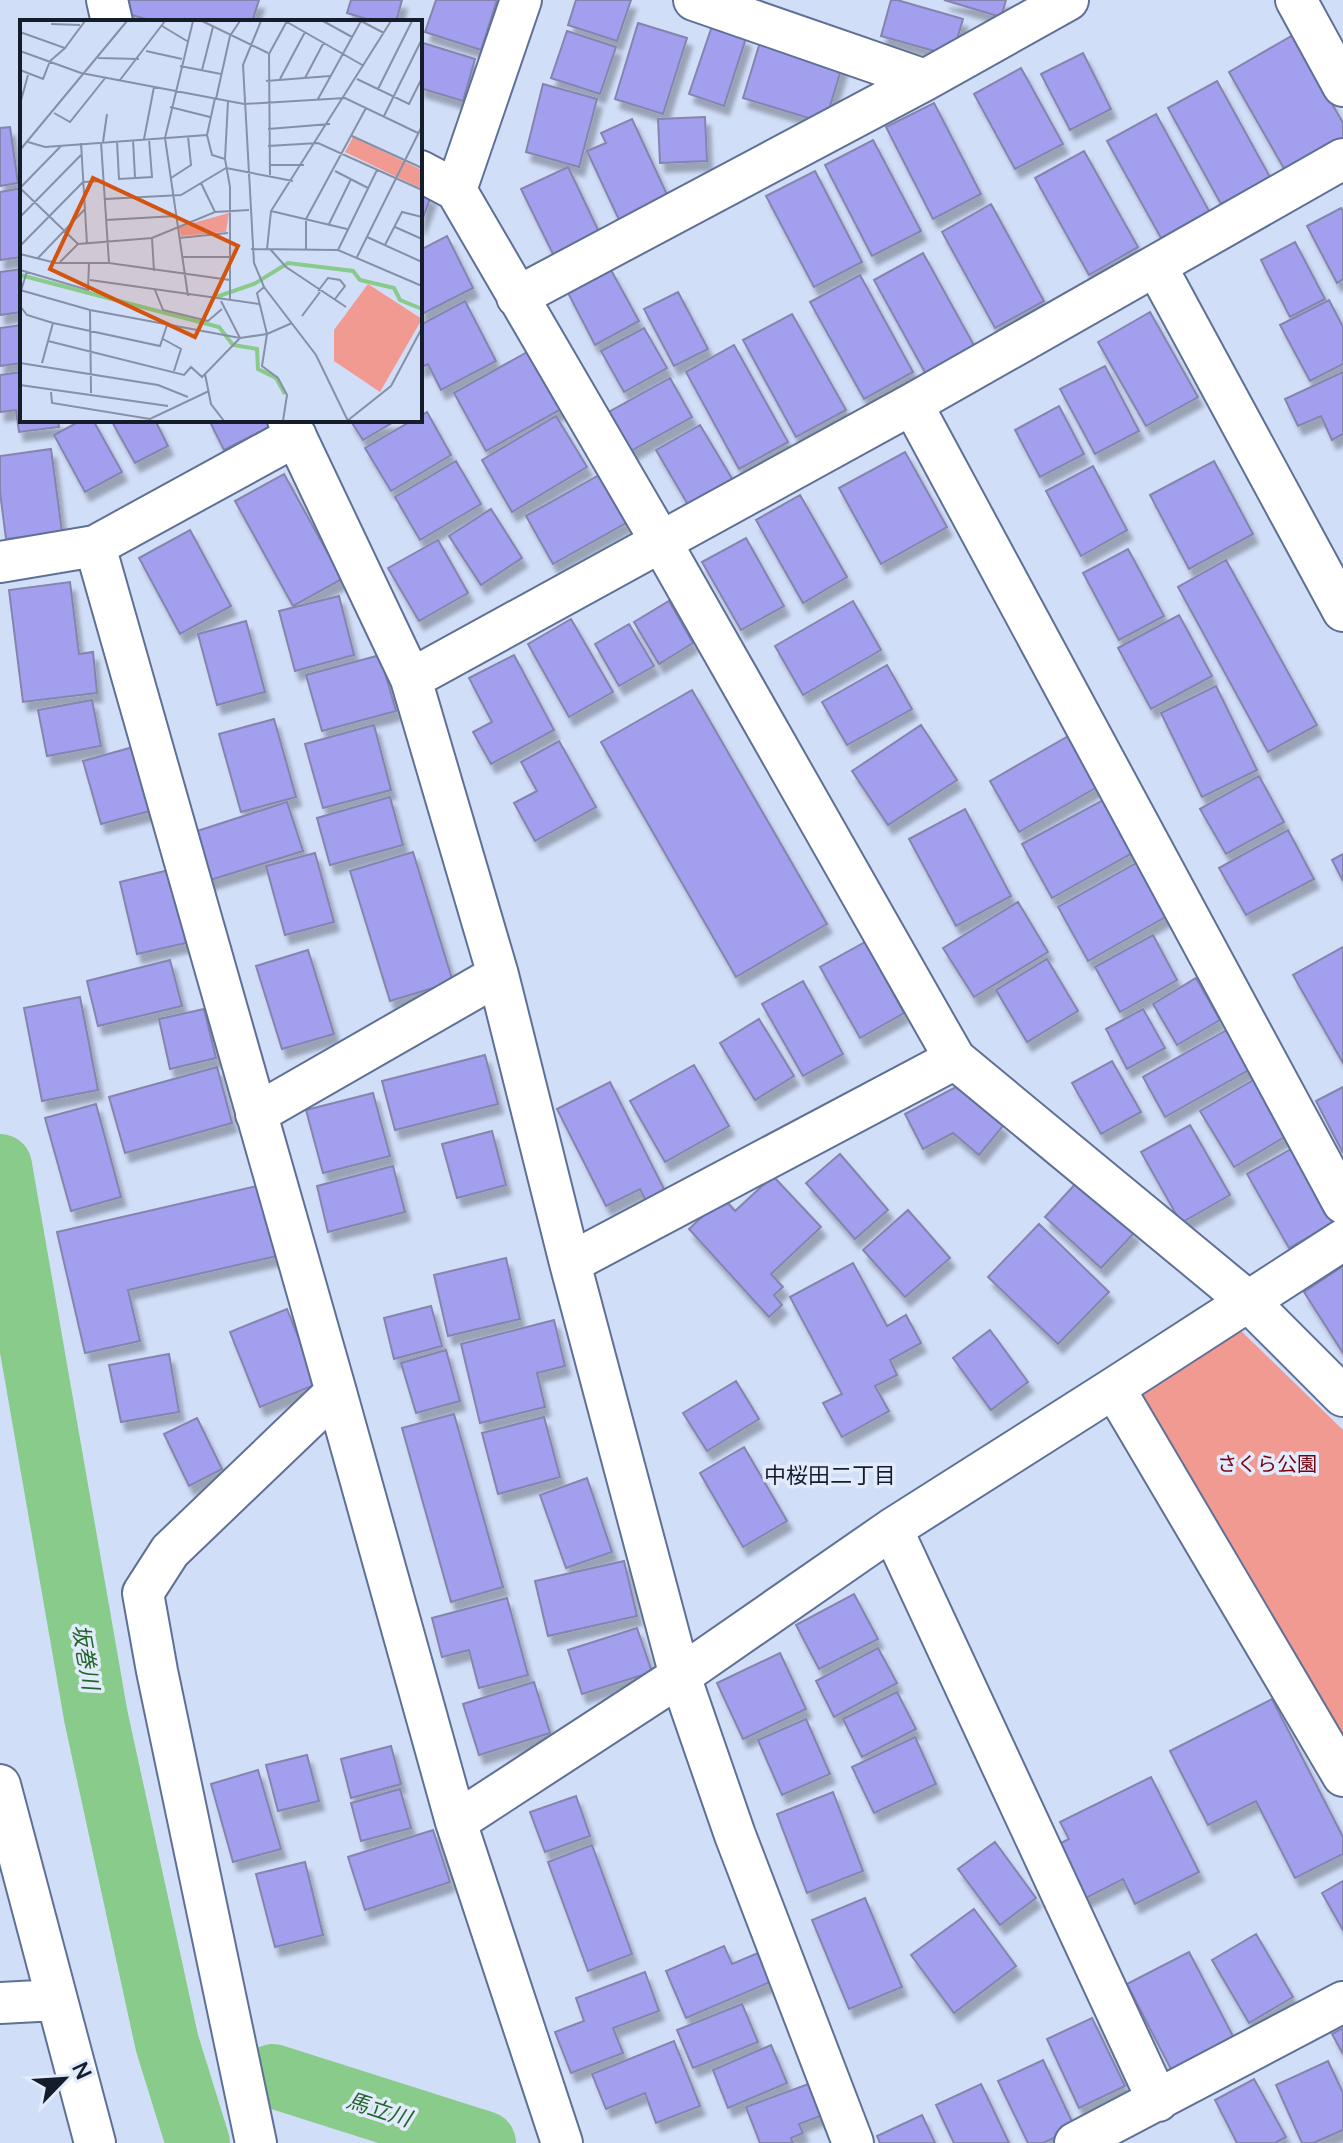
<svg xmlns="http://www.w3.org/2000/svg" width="1343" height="2143" viewBox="0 0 1343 2143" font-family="Manrope,'Noto Sans JP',sans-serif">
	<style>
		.green { fill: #f19a92 }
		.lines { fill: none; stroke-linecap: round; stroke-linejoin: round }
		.river { stroke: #88cb8a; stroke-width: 64 }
		.building { fill: #a29fee; stroke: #8584af; stroke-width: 2; filter: url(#shadow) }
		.minor-casing { stroke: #5f7096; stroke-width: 44 }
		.minor { stroke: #fff; stroke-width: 40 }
		.labels { text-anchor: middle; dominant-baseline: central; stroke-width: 7; stroke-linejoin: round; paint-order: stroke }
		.park-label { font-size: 20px; fill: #76020f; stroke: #e2ebfc }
		.neighbourhood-label { font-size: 22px; fill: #151c2c; stroke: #e2ebfc }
		.water-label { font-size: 22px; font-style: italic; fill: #226529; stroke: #e2ebfc }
		.inset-river { fill: none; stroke: #88cb8a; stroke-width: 4 }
		.inset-road { fill: none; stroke: #8690a6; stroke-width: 2 }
		.view { fill: #d3530f; fill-opacity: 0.15; stroke: #d3530f; stroke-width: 4 }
		.inset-edge { fill: none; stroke: #151c2c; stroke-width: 4 }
	</style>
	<defs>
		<filter id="shadow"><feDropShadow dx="5" dy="9" stdDeviation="2" flood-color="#0004"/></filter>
	</defs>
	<rect width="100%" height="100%" fill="#d1def8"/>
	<path class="green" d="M1238,1328l105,102v311l-202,-345z"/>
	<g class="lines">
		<path class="river" d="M0,1166l96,551 71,326 31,100
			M273,2076l211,67"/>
	</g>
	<path class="building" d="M129,0h130l-7,22h-96l-31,-9z
		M351,0h51l-6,22h-20l-29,-9z
		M436,0h61l-16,50 -56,-18z
		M576,0h55l-14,41 -49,-16z
		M891,0h6l66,19 -11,37 -71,-20z
		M944,0h62l-5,17z
		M638,23l49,15 -24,76 -48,-15z
		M712,26l34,12 -22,68 -35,-12z
		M567,31l49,16 -16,47 -49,-16z
		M1293,35l50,88v17l-57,32 -57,-100z
		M761,39l82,24 -18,60 -82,-25z
		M420,42l55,17 -12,42 -43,-13z
		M1083,53l28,56 -41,21 -29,-56z
		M1021,68l42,76 -48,25 -41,-75z
		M1217,81l53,96 -49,27 -53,-96z
		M543,84l54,15 -18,68 -53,-15z
		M934,103l47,91 -48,25 -47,-92z
		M1156,114l53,97 -48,27 -54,-97z
		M705,117l2,44 -47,2 -2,-44z
		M632,119l37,80 -49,23 -33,-71 19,-8 -5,-10z
		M10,127l8,56 -18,3v-58z
		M873,140l48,91 -49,25 -47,-91z
		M1084,151l54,96 -49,28 -54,-97z
		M568,167l32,67 -46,22 -33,-67z
		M815,171l47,91 -48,25 -48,-91z
		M22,188v69l-22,3v-68z
		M420,192l11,4 -11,30z
		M991,204l53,97 -49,27 -53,-96z
		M1341,208l2,3v68l-6,4 -30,-57z
		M447,236l26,52 -53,27v-65z
		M1295,242l30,57 -35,18 -29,-57z
		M923,253l53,96 -49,27 -53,-96z
		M22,269v43l-22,3v-43z
		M611,270l28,51 -44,24 -27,-52z
		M860,275l53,97 -49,27 -54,-97z
		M678,292l30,57 -34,17 -30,-57z
		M1329,300l14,27v37l-33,17 -30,-56z
		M465,301l31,60 -55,29 -13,-26 -8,4v-43z
		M1150,312l48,85 -52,29 -48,-84z
		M792,314l54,96 -50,27 -53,-97z
		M22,325v38l-22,3v-38z
		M644,328l23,40 -43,24 -23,-41z
		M734,345l54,97 -49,27 -53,-97z
		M529,351l32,58 -75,42 -32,-58z
		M1105,366l34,65 -44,23 -35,-65z
		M22,372v48h36l1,7 -40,5 -3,-22 -16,2v-37z
		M1343,372v62l-11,6 -11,-24 -23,10 -13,-27z
		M670,378l22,39 -63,35 -22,-39z
		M1059,406l25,48 -44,23 -25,-47z
		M427,412l24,43 -60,36 -26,-43 48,-28h7v-4z
		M556,416l31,51 -75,45 -30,-52z
		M82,420h11l29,52 -37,20 -31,-57z
		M111,420h44l13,26 -33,17z
		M209,420h59l3,6 -47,24z
		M350,420h47l-34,20z
		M700,425l34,57 -44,26 -34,-58z
		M51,449l11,83 -56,7 -6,-47v-36z
		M905,452l42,75 -66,37 -42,-76z
		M456,461l25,43 -61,36 -25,-43z
		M1214,461l39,73 -64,35 -39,-74z
		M1093,466l34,64 -46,26 -35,-65z
		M284,474l58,105 -49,27 -58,-105z
		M599,475l27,48 -73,41 -27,-48z
		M800,495l47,82 -44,26 -47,-83z
		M491,509l31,49 -41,27 -32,-49z
		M190,530l41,76 -51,28 -41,-76z
		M746,538l38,68 -43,24 -39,-68z
		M438,540l30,53 -49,28 -31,-53z
		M1128,549l36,67 -45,24 -36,-67z
		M1226,560l91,165 -49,27 -90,-165z
		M70,582l9,72 14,-2 4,41 -74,9 -14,-112z
		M339,596l15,59 -59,16 -16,-60z
		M669,601l24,42 -34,21 -25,-42z
		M853,601l28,49 -78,45 -28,-49z
		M1179,615l33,61 -61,33 -33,-61z
		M571,619l42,73 -44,25 -41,-73z
		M246,621l19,71 -48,13 -19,-71z
		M629,624l25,42 -35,20 -24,-42z
		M380,655l16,56 -74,20 -16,-56z
		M514,655l40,75 -63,34 -18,-32 19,-10 -23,-44z
		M887,665l25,44 -65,36 -25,-43z
		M1216,686l41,84 -55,27 -41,-84z
		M692,690l135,234 -91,53 -135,-235z
		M92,700l9,46 -54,10 -9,-46z
		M274,719l22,78 -55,15 -22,-78z
		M374,725l17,65 -68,18 -18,-64z
		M921,725l36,55 -69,45 -36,-54z
		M1070,735l29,51 -80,46 -29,-51z
		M559,741l37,66 -61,34 -21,-38 23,-12 -16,-29z
		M133,747l17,64 -49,13 -18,-63z
		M1259,776l25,46 -58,32 -26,-45z
		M390,797l13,48 -73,20 -13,-47z
		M1103,800l29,53 -80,45 -30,-54z
		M287,802l16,49 -99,31 -16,-48z
		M965,809l46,87 -55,30 -47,-87z
		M1288,830l26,49 -68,36 -27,-47z
		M413,852l40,130 -63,19 -40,-130z
		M315,853l19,69 -49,13 -19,-69z
		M1343,854v27l-11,-21z
		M1138,862l31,53 -81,46 -30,-54z
		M169,870l17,73 -49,11 -17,-72z
		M1018,902l30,50 -74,45 -31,-49z
		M1153,935l24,45 -57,32 -25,-45z
		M865,942l39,71 -44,25 -40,-71z
		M1343,947v116l-50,-88z
		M308,950l26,84 -52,15 -26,-83z
		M1047,959l31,52 -51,31 -31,-52z
		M170,960l12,46 -84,20 -11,-45z
		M1196,978l24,42 -43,25 -24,-41z
		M803,981l40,73 -40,22 -41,-72z
		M80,997l18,93 -56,11 -18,-93z
		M204,1009l12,49 -46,11 -11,-50z
		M1143,1009l22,39 -38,21 -21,-40z
		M759,1019l35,57 -39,24 -35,-57z
		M1232,1027l22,40 -89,50 -22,-40z
		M485,1055l13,49 -103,26 -13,-49z
		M1112,1061l29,51 -40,22 -29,-51z
		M694,1065l35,61 -64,36 -35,-61z
		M217,1067l15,56 -107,30 -16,-56z
		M1255,1079l33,56 -54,32 -34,-56z
		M610,1082l57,113 -19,10 -8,-16 -34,17 -49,-97z
		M956,1087l47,39 -24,29 -26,-22 -30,16 -18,-35z
		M1343,1087v66l-27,-52z
		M373,1093l17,63 -67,17 -17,-63z
		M96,1104l25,93 -50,14 -26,-93z
		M1190,1125l40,70 -49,28 -40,-71z
		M492,1131l14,54 -49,13 -15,-54z
		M1291,1149l42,74 -44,25 -42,-74z
		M840,1154l48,56 -33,29 -49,-56z
		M393,1166l12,46 -77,20 -11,-46z
		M773,1176l48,51 -50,47 12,13 -9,8 8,10 -13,12 -80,-88 34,-32 12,14z
		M1078,1181l56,52 -33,35 -56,-51z
		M261,1185l16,71 -149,34 12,51 -55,12 -28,-121z
		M908,1210l42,48 -45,39 -42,-47z
		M1039,1224l70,68 -51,52 -70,-67z
		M506,1258l14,61 -72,17 -14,-61z
		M853,1263l34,63 19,-11 15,28 -31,17 7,15 -22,11 14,25 -47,26 -19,-34 19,-9 -52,-97z
		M1343,1266v87l-39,-61z
		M431,1306l11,40 -48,13 -10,-41z
		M287,1309l30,75 -57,23 -30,-75z
		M554,1320l11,46 -28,7 8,34 -65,16 -19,-79z
		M990,1330l38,52 -37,28 -38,-52z
		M446,1350l14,51 -44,12 -15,-50z
		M169,1354l10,58 -58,10 -12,-57z
		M736,1381l23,38 -52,32 -24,-38z
		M454,1414l49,173 -52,15 -49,-174z
		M544,1417l16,60 -62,17 -16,-61z
		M197,1418l25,51 -33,17 -25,-52z
		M744,1447l43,74 -44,26 -43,-74z
		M587,1478l25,74 -46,16 -26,-73z
		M624,1561l13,55 -89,20 -13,-55z
		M854,1594l24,45 -59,30 -23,-44z
		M507,1598l21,77 -49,13 -10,-38 -27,7 -10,-39z
		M637,1628l15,44 -70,22 -14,-44z
		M878,1648l19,35 -63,34 -18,-36z
		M780,1653l26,56 -63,30 -26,-56z
		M534,1682l16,51 -71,22 -16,-51z
		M897,1692l19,37 -54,28 -19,-38z
		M1272,1699l71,138v17l-48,24 -39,-77 -48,24 -38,-74z
		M806,1719l24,55 -48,21 -24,-55z
		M915,1737l21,47 -62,29 -22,-46z
		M391,1746l10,38 -50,14 -10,-39z
		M307,1755l12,46 -41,10 -12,-46z
		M258,1770l23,79 -48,13 -22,-78z
		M1151,1777l48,95 -64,32 -12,-25 -39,20 -27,-54 12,-6 -9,-17z
		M400,1789l11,39 -50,13 -10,-38z
		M833,1792l30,79 -56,22 -30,-79z
		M576,1796l14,40 -45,16 -15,-40z
		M433,1830l17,52 -85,28 -17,-53z
		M995,1842l41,56 -36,27 -42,-56z
		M592,1845l40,109 -44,17 -40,-109z
		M305,1862l18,73 -48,12 -19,-73z
		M1343,1881v49l-21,-37z
		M865,1898l37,89 -53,22 -37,-89z
		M974,1909l42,57 -62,47 -43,-58z
		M1256,1934l37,63 -44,26 -37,-63z
		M724,1946l8,18 26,-11 12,29 -84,36 -20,-47z
		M1189,1952l46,88 -62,33 -46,-89z
		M645,1972l14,39 -46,17 10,25 -52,20 -16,-41 29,-11 -8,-23z
		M742,2004l16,38 -65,26 -16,-38z
		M1092,2018l33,68 -46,22 -32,-69z
		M1343,2028v26l-11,-20z
		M674,2041l26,65 -44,17 -11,-30 -39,16 -14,-35z
		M771,2045l16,38 -59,25 -15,-38z
		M1043,2060l32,68 -32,15h-15l-30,-62z
		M1328,2061l15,32v37l-30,13h-11l-26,-58z
		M1254,2079l32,58 -11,6h-38l-22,-43z
		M811,2083l12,32 -24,9 4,9 -12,5 2,5h-33l-14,-36z
		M981,2084l28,59h-55l-18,-38z
		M922,2115l13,28h-55l-3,-7z"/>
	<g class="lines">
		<g class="minor-casing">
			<path id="minor" d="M107,0l5,22
				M694,0l231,80
				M1296,0l47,86
				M420,171l36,19 205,352 294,517 294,243 94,94
				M456,190l65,-190
				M1156,266l187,345
				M517,297l408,-217 143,-80
				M912,404l431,799
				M288,420l123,259 87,296 72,288 110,413 55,159 118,308
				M95,546l241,846 120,430 106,321
				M0,562l95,-16 201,-110
				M411,679l501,-275 431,-245
				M256,1114l242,-139
				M570,1263l385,-204
				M1114,1388l229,388
				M892,1529l266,572
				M0,1785l95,358
				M456,1822l224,-146 212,-147 222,-141 229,-148
				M0,2003l57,-3
				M256,2143l-99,-472 -14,-78 27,-42 166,-159
				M1075,2143l268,-141"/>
		</g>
		<use href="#minor" class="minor"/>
	</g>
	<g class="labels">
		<g class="park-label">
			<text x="1267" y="1463">さくら公園</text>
		</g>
		<g class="neighbourhood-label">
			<text x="830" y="1475">中桜田二丁目</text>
		</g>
		<g class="water-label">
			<text transform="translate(86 1657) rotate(80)">坂巻川</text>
			<text transform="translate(379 2109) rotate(18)">馬立川</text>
		</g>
	</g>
	<g transform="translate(20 20)">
		<rect width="402" height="402" fill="#d1def8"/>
		<path d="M333,117l69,33v19l-77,-37zM209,193l-3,19 -45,4 -2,-9zM348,264l54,35 -42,73 -46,-31v-31z" fill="#f19a92"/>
		<path class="inset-river" d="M0,255l199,52 14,18 24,4 1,20 18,9 9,16M196,277l38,-13 34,-21 65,8 7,9 34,8 6,12 22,9"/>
		<path class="inset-road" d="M182,1l66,32M241,1l-18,44 11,198 10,24 52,68 32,66M303,1l29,16M341,1l23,12M267,2l77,44M31,4l29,1M142,6l25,15M0,12l45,16 -15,13 -7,18 -23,-9M45,28l20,-27M0,31l61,22 163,31 101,-6 73,35M126,31l36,8M78,38l41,1M160,46l41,8M182,50l11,-43M285,58l19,-36M260,59l25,-47M337,59l52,25 13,-26M100,60l45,-59M246,61l64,-5M358,69l34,-68M195,78l-8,37 5,20 13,4 5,28v114M196,79l14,-63 10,-15M298,79l43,-78M0,84l8,-29M150,87l40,10M34,93l16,9 36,-45M364,96l37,-75M248,109l62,-5M332,116l70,32M124,119l10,-52M113,120l2,37M97,121l2,38 33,-2 -3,-38M8,122l17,5 162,-12M81,122l8,121M83,122l4,-28M61,123l6,101M248,126l50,-3 104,47M0,130l107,-129M205,139l3,-58M249,145h35M206,148l67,13M315,151l33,17M250,155l-1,-121 18,-33M151,158l20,-13 -3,-29M181,163l14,29M0,168l58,56M0,168l41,-42M85,179l76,-4 45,-27M251,191l76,18M0,197l61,-62M86,200l70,-4M309,204l22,-45M375,207l27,12M347,217l55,25M132,218l2,33M159,218l49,-5M365,225l17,-33 20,5M0,226l63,-64 20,-1M231,229l87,1 84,36M247,229l4,-38 120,-190M250,229l16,18 60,40M286,229v-30l60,-111M318,230l39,-80M0,234l36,9h53l121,17M162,237h47M337,237l65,-131M18,238l47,-49M40,242l18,-18 74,-6 63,-26 34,-2M0,250l68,20 1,-27M70,260l169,24M244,267l-7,6 10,41 -5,32 16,12 9,17 -4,26M0,270l70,20 150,28 27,-4 25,-11M135,270l8,20 45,11 14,-12M298,271l10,-13 12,2 5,6 -10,13M0,274l7,-23M168,276l-23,-158 28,-117M201,281l19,37 -35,36 6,30 13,17M0,286l7,9 26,8 107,23 7,-21M70,290l1,83M282,296l18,-24M143,319l18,10 -7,22M28,321l136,34 7,-8 11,10 3,-3M0,343l138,22 30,12M22,343l11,-40M0,365l148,21M31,372l1,11 98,16 59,-28M327,401l44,-35 31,-58"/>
		<path class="view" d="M73,158l145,68 -43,91 -145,-68z"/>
		<rect width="402" height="402" class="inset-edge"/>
	</g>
	<g transform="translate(64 2079) rotate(65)" stroke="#e2ebfc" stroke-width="6" paint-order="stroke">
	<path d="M0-6L14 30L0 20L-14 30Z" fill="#151c2c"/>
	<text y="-12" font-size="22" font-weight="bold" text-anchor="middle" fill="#151c2c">N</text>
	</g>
</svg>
